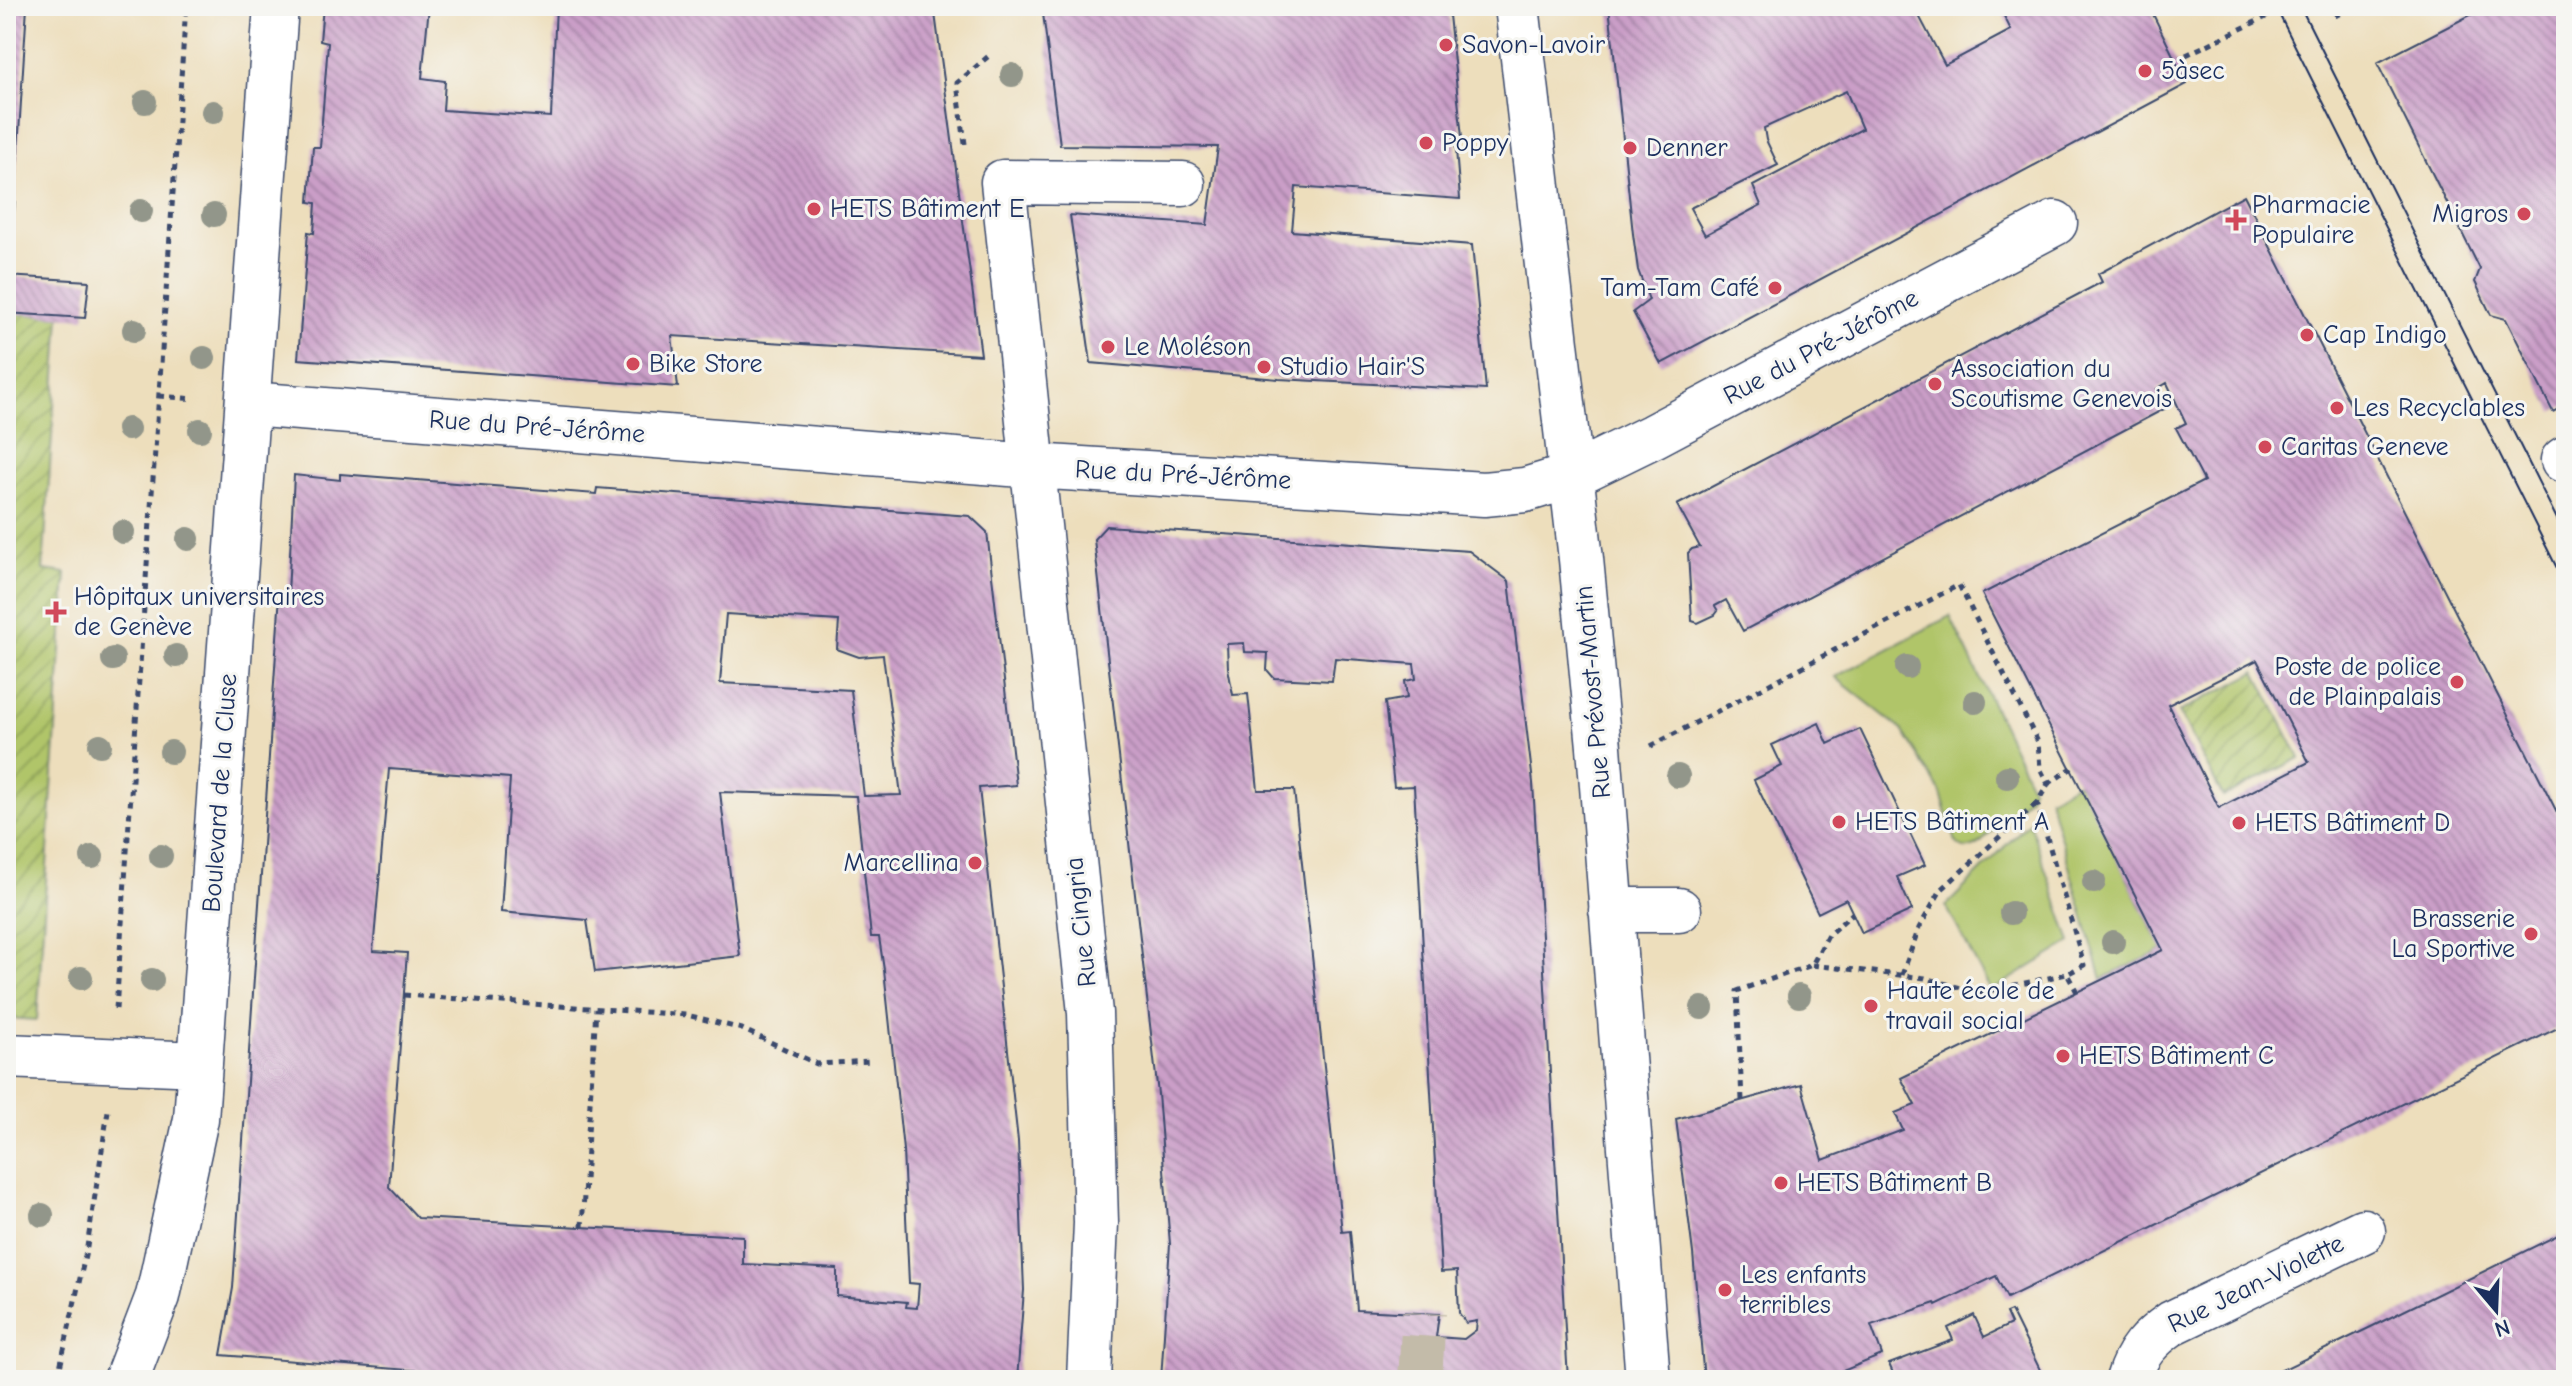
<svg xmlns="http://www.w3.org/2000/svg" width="2572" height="1386" viewBox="0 0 2572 1386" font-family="'Comic Neue',sans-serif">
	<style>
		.grass { fill: #b0c569; stroke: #667a64; stroke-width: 2 }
		.garden { fill: url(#garden-furrows); stroke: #667a64; stroke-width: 2 }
		.building { fill: url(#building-back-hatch); fill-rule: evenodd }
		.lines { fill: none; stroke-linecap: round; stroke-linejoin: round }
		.minor-tunnel { stroke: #c3bba9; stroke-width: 44; stroke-dasharray: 44 22; stroke-linecap: butt }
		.minor-casing { stroke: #3a496c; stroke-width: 47 }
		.path { stroke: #3a496c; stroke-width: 5; stroke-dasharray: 6 6; stroke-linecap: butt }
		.minor { stroke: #fff; stroke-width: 44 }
		.tram { stroke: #1b2f5e; stroke-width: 2 }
		.tree { fill: #92968a }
		.poi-dot { fill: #d1495b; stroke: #f6f6f2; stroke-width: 3 }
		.labels { text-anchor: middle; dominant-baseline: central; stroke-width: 6; stroke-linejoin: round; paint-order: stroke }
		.poi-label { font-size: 26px; fill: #1b2f5e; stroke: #f6f6f2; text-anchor: start }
		.street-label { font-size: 26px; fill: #1b2f5e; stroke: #f6f6f2 }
	</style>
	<defs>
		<pattern id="garden-furrows" width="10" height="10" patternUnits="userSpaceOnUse" patternTransform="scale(2)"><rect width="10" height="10" fill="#b0c569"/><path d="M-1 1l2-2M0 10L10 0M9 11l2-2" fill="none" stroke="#8ea05a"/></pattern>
		<pattern id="building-back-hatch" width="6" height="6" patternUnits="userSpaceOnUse" patternTransform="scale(2)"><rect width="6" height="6" fill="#ca9ec7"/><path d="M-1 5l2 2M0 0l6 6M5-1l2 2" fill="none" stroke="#a381a5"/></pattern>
	</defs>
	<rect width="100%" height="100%" fill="#f6f6f2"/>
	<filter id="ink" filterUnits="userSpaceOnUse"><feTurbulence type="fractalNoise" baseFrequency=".0125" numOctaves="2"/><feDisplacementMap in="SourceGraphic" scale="16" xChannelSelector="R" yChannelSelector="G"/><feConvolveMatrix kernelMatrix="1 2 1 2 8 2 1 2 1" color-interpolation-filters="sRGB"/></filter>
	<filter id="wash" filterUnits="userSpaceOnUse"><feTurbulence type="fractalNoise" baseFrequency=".006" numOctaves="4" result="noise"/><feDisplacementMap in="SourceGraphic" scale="32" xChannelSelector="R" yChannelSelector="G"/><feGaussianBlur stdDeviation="1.8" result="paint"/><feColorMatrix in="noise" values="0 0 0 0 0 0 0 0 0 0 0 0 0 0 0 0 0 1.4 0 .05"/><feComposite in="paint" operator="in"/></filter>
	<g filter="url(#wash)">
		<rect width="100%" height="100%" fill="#eddebc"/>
		<path class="grass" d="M1950,616l82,171 -3,10 -51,48c-9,4 -15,6 -22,-3l-16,-51 -38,-61 -67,-53z
			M2079,782l84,168 -61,29 -53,-181z
			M2029,822l42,120 -80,49 -45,-85z"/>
		<path class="garden" d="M6,313l54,3 -17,254 23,3 -29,447 -31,-2z
			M2256,672l44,86 -77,39 -44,-85z"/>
		<g id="blocks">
			<path class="building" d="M6,6h21l-15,238h-6z
				M323,6h106l-7,72 23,3 -2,29 108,7 5,-111h378l47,349 -309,-19 6,51 -380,-28 10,-127 6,1 2,-30 -7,-1 4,-55h7l8,-104 -8,-2z
				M1042,6h406l14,131h-7l5,62 -164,-12 -4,44 180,14 14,145 -207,-11 -188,-16 -21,-148 137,10 11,-78 -158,-2z
				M1609,6h324l-15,8 27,51 66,-35 -12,-24h150l38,78 -526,280 -28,-52 16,-12 -11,-30 -5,-36zM1846,91l16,38 -109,57 8,19 -56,30 -15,-27 88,-43 -12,-25 -2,-12z
				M2488,6h78v399l-13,7 -47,-93 -15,-4 -16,-33 5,-13 -103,-206z
				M2244,195l322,635v194l-559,274 -11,-22 -60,29 -1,-2 -64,22 11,30 -61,25h-117l-11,-127 -17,-134 125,-35 22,76 80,-30 -8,-17 20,-8 -14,-27 262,-128 -181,-356 222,-113 -28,-53 10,-5 -19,-40 -10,6 9,19 -423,223 -17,-31 -11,6 3,5 -3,4 -17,8 -6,-2 -4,-68 4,-4 8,-2 -23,-42 425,-223 -4,-8zM2257,660l52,102 -90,46 -51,-103z
				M6,276l83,5 -4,37 -79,-5z
				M340,474l256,20 1,-6 373,28 17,16 29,253 -37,3 39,353 6,149 -7,90h-381l-38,-3v3h-63l-314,-25 12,-67 47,-694h8l6,-119 46,5zM726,614l113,7 -2,28 22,8 24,-2 18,140 -37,1 -13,-106 -131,-7zM389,769l121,9 -9,134 86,8 8,52 145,-16 -20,-164 136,4 15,141h8l5,33 19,180 6,133 10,1 -2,24 -11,-1 1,-5 -70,-6v-27l-94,-5v-28l-325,-18 -29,-31 18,-234 -34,-2z
				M1106,526l363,25 40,30 24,202 35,597h-407l9,-136 -12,-150 -64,-555zM1244,643l1,9 23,1 -1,17 7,8 58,3 3,-23 79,6 2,15 -11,2 2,17 -22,4 9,85 20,-1 27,486 16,-1 2,42 7,10 11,-2 -1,9 -12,9 -28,-2 3,-23 -82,-4 -7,-79 -8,1 -48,-442h-36l-10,-96 -15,1 -5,-27 -1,-24z
				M1819,723l9,21 32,-15 65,136 -28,12 15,33 -50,23 -16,-34 -28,14 -64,-133 28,-14 -10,-21z
				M2566,1231v149h-305l112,-54z
				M2011,1311l34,69h-149l-7,-16 64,-24 -5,-12 26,-13 10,22 27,-13 -5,-11z"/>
		</g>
	</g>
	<g filter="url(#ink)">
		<use href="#blocks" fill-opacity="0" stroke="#3a496c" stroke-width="2"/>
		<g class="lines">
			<path class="minor-tunnel" d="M1420,1380l4,-67"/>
			<g class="minor-casing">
				<path id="minor" d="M1517,6l64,553 18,188 49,633
					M249,404l784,62 451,28 41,-4 46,-14 82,-40 402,-213
					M2563,460l3,-2
					M1611,910h68
					M6,1056l194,8
					M126,1380l32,-84 38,-177 80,-1113
					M1089,1380l7,-157 -6,-210 -87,-831 180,2
					M2128,1380c8,-27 21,-41 44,-57l191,-92"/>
			</g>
			<path class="path" d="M2335,16l20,-10
				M2186,55l103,-49
				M965,144l-8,-61 34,-29
				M159,396l35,3
				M1651,746l308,-161 79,157 2,26 8,16 -11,19 47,162 -17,9 10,18
				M2048,784l24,-16
				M1812,965l113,13 54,15 88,-19
				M1902,975l17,-47 22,-38 96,-87
				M404,995l283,20 55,14 75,35 54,-3
				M116,1009l70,-1003
				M1742,1100l-5,-109 75,-26 16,-30 25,-22
				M582,1227l14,-218
				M75,1377l-16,-5 28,-125 21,-136
				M57,1380l2,-8"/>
			<use href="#minor" class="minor"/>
			<path class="tram" d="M2275,6l291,580
				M2300,6l266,531"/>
		</g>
		<g class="tree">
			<circle cx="1012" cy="75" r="12"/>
			<circle cx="145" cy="102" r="12"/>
			<circle cx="213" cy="112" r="12"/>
			<circle cx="141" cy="211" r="12"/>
			<circle cx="214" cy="215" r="12"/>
			<circle cx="134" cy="330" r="12"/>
			<circle cx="204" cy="358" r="12"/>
			<circle cx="128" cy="429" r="12"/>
			<circle cx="200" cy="430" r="12"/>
			<circle cx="123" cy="532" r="12"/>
			<circle cx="188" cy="539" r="12"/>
			<circle cx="176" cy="656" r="12"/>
			<circle cx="113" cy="659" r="12"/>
			<circle cx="1907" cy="667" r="12"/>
			<circle cx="1975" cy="702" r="12"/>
			<circle cx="100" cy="745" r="12"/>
			<circle cx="171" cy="752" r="12"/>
			<circle cx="1678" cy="776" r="12"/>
			<circle cx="2007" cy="777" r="12"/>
			<circle cx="161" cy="856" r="12"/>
			<circle cx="92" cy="857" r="12"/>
			<circle cx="2094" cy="882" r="12"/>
			<circle cx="2011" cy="913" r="12"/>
			<circle cx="2113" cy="942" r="12"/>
			<circle cx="81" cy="978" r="12"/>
			<circle cx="152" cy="980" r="12"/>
			<circle cx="1799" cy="996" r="12"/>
			<circle cx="1702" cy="1008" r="12"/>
			<circle cx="42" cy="1215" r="12"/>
		</g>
	</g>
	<g class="poi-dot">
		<circle cx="1446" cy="45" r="8"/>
		<circle cx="2145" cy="71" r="8"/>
		<circle cx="1426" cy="143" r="8"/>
		<circle cx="1630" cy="148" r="8"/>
		<circle cx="814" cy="209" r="8"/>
		<circle cx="2524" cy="214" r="8"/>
		<path d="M2232 208h8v8h8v8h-8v8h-8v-8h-8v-8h8z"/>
		<circle cx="1775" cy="288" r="8"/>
		<circle cx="2307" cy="335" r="8"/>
		<circle cx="1108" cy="347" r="8"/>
		<circle cx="633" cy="364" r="8"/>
		<circle cx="1264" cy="367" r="8"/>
		<circle cx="1935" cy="384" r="8"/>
		<circle cx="2337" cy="408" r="8"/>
		<circle cx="2265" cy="447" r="8"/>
		<path d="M52 600h8v8h8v8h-8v8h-8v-8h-8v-8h8z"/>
		<circle cx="2457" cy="682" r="8"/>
		<circle cx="1839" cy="822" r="8"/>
		<circle cx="2239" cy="823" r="8"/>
		<circle cx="975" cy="863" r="8"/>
		<circle cx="2531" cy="934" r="8"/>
		<circle cx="1871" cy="1006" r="8"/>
		<circle cx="2063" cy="1056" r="8"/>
		<circle cx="1781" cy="1183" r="8"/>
		<circle cx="1725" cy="1290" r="8"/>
	</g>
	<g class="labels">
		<g class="poi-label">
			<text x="1462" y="45">Savon-Lavoir</text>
			<text x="2161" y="71">5àsec</text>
			<text x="1442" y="143">Poppy</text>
			<text x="1646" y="148">Denner</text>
			<text x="2252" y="205">Pharmacie<tspan x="2252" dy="30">Populaire</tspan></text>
			<text x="830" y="209">HETS Bâtiment E</text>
			<text x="2508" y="214" text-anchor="end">Migros</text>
			<text x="1759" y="288" text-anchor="end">Tam-Tam Café</text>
			<text x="2323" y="335">Cap Indigo</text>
			<text x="1124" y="347">Le Moléson</text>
			<text x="649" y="364">Bike Store</text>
			<text x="1280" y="367">Studio Hair'S</text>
			<text x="1951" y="369">Association du<tspan x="1951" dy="30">Scoutisme Genevois</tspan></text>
			<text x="2353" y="408">Les Recyclables</text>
			<text x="2281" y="447">Caritas Geneve</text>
			<text x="74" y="597">Hôpitaux universitaires<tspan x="74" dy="30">de Genève</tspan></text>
			<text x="2441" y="667" text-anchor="end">Poste de police<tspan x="2441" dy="30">de Plainpalais</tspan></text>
			<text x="1855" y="822">HETS Bâtiment A</text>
			<text x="2255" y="823">HETS Bâtiment D</text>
			<text x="959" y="863" text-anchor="end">Marcellina</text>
			<text x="2515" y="919" text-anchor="end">Brasserie<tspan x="2515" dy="30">La Sportive</tspan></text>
			<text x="1887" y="991">Haute école de<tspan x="1887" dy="30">travail social</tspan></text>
			<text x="2079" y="1056">HETS Bâtiment C</text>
			<text x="1797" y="1183">HETS Bâtiment B</text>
			<text x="1741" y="1275">Les enfants<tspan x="1741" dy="30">terribles</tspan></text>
		</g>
		<g class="street-label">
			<text transform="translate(1821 347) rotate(-28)">Rue du Pré-Jérôme</text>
			<text transform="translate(537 427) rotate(4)">Rue du Pré-Jérôme</text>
			<text transform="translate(1183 475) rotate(3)">Rue du Pré-Jérôme</text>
			<text transform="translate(1593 692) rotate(-95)">Rue Prévost-Martin</text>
			<text transform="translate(220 793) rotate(-86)">Boulevard de la Cluse</text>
			<text transform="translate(1081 922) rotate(-96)">Rue Cingria</text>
			<text transform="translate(2256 1284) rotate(-26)">Rue Jean-Violette</text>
		</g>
	</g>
	<rect width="2572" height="1386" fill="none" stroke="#f6f6f2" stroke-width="32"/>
	<g transform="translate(2496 1310) rotate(161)" stroke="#f6f6f2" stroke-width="6" paint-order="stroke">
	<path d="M0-6L14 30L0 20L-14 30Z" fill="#1b2f5e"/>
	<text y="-12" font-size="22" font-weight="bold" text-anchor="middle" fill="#1b2f5e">N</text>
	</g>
</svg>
